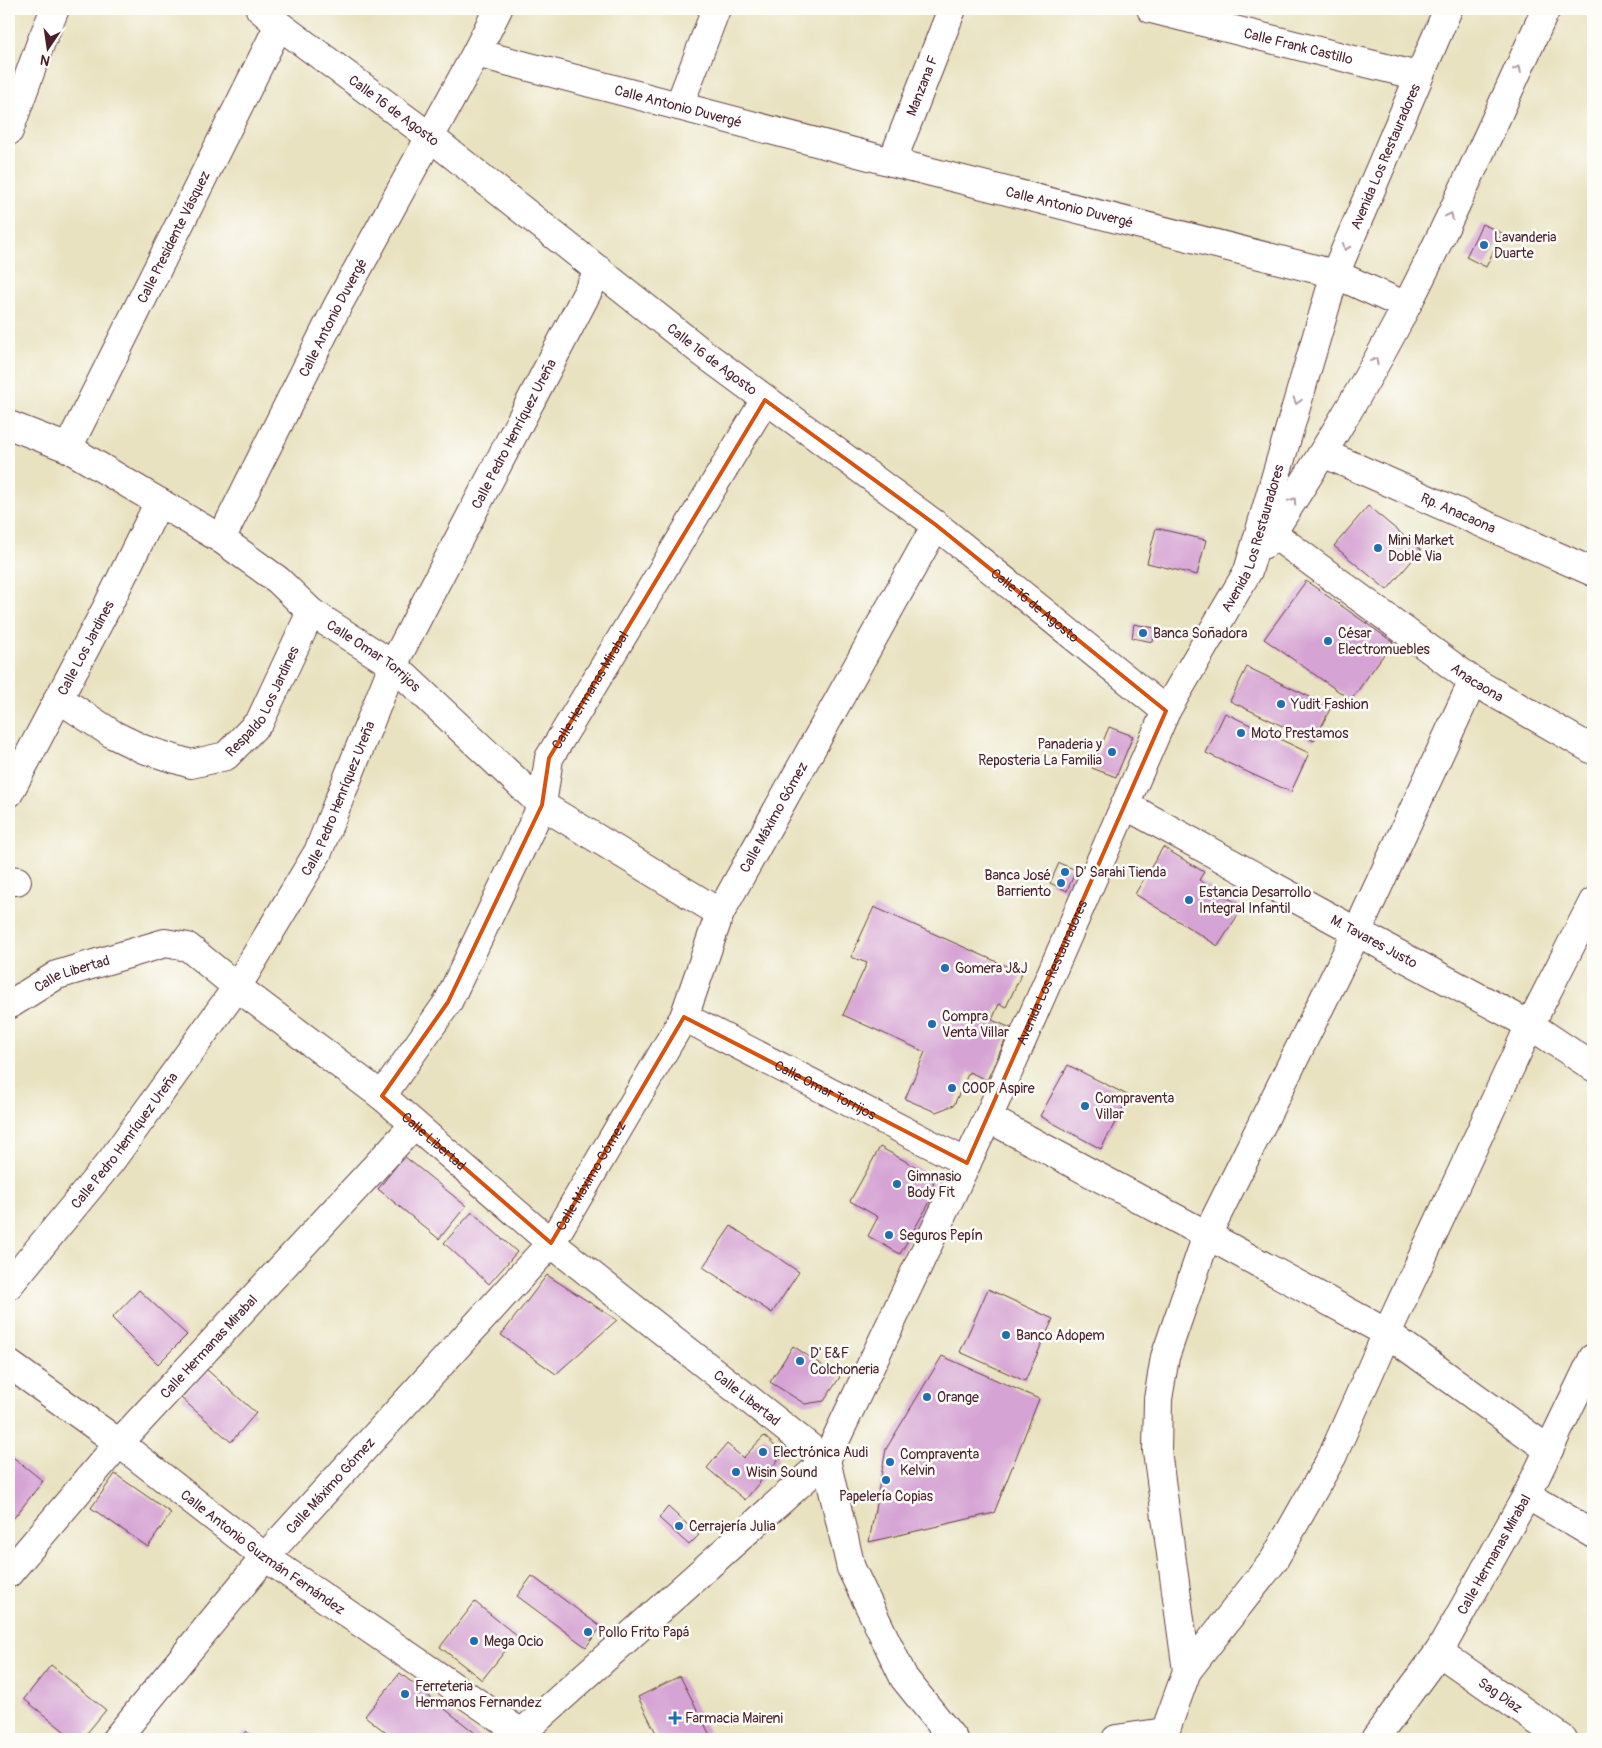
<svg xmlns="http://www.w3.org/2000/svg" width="1602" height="1748" viewBox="0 0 1602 1748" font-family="Pangolin,sans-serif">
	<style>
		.building { fill: #d6a4d4 }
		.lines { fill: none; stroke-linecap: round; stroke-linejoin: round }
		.minor-casing { stroke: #623c41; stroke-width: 30 }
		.minor { stroke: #fff; stroke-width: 28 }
		.oneway { stroke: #ae9aa0 }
		.marked { fill: none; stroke: #d8530f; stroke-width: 4; stroke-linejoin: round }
		.poi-dot { fill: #1f6fb2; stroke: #fdfcf7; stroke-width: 2 }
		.labels { text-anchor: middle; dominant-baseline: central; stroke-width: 5; stroke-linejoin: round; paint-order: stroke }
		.street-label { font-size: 14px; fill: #4a1f2b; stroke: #fdfcf7 }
		.poi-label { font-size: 14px; fill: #4a1f2b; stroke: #fdfcf7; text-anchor: start }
	</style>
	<rect width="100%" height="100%" fill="#fdfcf7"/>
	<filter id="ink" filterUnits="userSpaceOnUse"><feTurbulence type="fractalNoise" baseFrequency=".02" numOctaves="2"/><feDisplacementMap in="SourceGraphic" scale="10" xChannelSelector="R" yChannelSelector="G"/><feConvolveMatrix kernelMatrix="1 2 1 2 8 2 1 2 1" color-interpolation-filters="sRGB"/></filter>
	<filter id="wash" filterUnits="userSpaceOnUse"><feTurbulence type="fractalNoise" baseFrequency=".0096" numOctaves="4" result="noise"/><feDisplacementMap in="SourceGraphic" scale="20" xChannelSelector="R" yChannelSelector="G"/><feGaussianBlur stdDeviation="1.12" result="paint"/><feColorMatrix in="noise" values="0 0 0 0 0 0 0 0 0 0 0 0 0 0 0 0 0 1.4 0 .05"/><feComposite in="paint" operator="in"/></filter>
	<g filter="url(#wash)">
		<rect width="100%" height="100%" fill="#e8e2c0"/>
		<g id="blocks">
			<path class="building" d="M1482,224l20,9 -16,34 -20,-10z
				M1368,506l53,44 -34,40 -53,-44z
				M1156,528l50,12 -9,35 -50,-12z
				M1306,581l87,61 -42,58 -87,-61z
				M1134,624l21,4 -2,14 -21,-4z
				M1247,667l84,40 -17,34 -84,-40z
				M1225,713l84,40 -18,39 -85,-39z
				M1109,727l24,9 -17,41 -24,-9z
				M1163,847l41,25 -5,8 44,27 -25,39 -83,-52z
				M1059,863l17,7 -9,21 -17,-8z
				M874,907l148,66 -16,34 -7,-3 -7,16 19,8 -24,52 -18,-8 -15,33 -18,7 -31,-13 20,-47 -82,-37 24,-52 -16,-6z
				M1068,1065l61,31 -28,53 -61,-33z
				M880,1147l52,29 3,17 -35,61 -32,-18 10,-19 -28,-16z
				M404,1156l62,50 -27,33 -61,-50z
				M472,1212l45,40 -28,32 -45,-41z
				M731,1226l68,46 -27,41 -69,-46z
				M547,1275l70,45 -61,54 -55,-39z
				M988,1289l65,30 -28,62 -65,-29z
				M139,1290l48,45 -29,29 -46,-46z
				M793,1346l47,31 -16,24 -19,3 -35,-22z
				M942,1356l97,43 -45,114 -125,29 17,-93z
				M206,1369l50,44 -25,29 -50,-44z
				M764,1436l11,10 3,14 -33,40 -38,-32 20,-24 16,14z
				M9,1454l34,27 -30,38 -4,-3z
				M115,1474l56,39 -23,34 -57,-39z
				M668,1507l31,28 -10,10 -30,-27z
				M532,1576l69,51 -15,20 -69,-51z
				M475,1602l42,34 -35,44 -42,-33z
				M51,1665l55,45 -24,29h-8l-50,-40z
				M400,1673l80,64 -2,2h-84l-29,-23z
				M680,1676l32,63h-53l-21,-42z
				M246,1731l9,8h-17z"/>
		</g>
	</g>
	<g filter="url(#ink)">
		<use href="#blocks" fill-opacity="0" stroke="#623c41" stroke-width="1"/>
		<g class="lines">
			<g class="minor-casing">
				<g id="minor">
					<path id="s1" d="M260,9l19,16 150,111 274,217 233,172 230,186"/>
					<path id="s2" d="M1151,9l267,67"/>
					<path d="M476,53l22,-44"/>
					<path d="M679,106l37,-97"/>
					<path d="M9,131l32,-89 14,-33"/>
					<path id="s3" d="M892,162l60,-153"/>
					<path id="s4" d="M9,425l59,23 153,91 57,41 33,32 82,53 149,140 178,108"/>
					<path id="s5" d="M68,448l211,-423"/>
					<path id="s6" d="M1323,453l270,119"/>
					<path id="s7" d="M1272,533l201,148 120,69"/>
					<path id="s8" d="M221,539l117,-234 138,-252 416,109 443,112 71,32"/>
					<path d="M1265,544c50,-78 100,-157 143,-241 49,-96 93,-196 138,-294"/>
					<path id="s9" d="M58,698l56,37 29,14 48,15 35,-8 34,-35 51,-109"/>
					<path id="s10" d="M9,793l98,-186 52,-105"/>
					<path id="s11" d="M1125,805l232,127 173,93 63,42"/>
					<path d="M9,880l8,1"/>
					<path id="s12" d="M9,1005l48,-30 108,-32 23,4 49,40 145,109 169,147 275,217 25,108 53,110 49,61"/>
					<path id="s13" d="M684,1017l283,146"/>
					<path id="s14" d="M382,1096l66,-94 94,-197 7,-47 216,-358"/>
					<path d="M988,1118l219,117 180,98 162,117"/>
					<path id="s15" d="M9,1285l102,-124 126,-174 81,-135 75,-187 206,-395"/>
					<path id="s16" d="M9,1364l110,79 146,114 256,176"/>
					<path d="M1527,1495l66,39"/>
					<path id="s17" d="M9,1573l110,-130 295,-318"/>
					<path id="s18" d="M1439,1652l124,87"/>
					<path d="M1187,1671l87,-111 58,-103 55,-124 143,-308 63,-123"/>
					<path d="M1165,1732l22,-61 -30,-220 1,-52 7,-42 42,-122 150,-303 116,-251"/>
					<path id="s19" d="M116,1739l149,-182 286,-314 133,-226 36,-104 216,-388"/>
					<path id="s20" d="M515,1739l311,-279 162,-342 178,-407 82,-140 87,-297 113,-265"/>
					<path d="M1116,1739l49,-7"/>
					<path id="s21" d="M1375,1739l64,-87 88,-157 66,-137"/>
				</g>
			</g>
			<use href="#minor" class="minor"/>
		</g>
		<defs><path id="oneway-chevron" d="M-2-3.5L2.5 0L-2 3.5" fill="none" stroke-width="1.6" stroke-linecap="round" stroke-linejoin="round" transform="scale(1.25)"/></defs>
		<g class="oneway">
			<use href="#oneway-chevron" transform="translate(1518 69) rotate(-65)"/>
			<use href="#oneway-chevron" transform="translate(1450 216) rotate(-65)"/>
			<use href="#oneway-chevron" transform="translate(1346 247) rotate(113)"/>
			<use href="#oneway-chevron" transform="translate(1375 361) rotate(-61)"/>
			<use href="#oneway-chevron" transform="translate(1297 401) rotate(106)"/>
			<use href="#oneway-chevron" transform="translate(1293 501) rotate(-57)"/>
		</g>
	</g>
	<path class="marked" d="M765,400l171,125 230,186 -199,452 -283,-146 -133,226 -169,-147 66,-94 94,-197 7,-47z"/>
	<g class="poi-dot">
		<circle cx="1484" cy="245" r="5"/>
		<circle cx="1378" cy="548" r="5"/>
		<circle cx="1143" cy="633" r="5"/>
		<circle cx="1328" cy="641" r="5"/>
		<circle cx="1281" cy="704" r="5"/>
		<circle cx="1241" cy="733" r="5"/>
		<circle cx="1112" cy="752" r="5"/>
		<circle cx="1065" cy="872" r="5"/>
		<circle cx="1061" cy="883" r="5"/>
		<circle cx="1189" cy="900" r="5"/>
		<circle cx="945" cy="968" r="5"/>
		<circle cx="932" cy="1024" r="5"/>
		<circle cx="952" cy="1088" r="5"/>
		<circle cx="1085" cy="1106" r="5"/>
		<circle cx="897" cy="1184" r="5"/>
		<circle cx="889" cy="1235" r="5"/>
		<circle cx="1006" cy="1335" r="5"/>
		<circle cx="800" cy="1361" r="5"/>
		<circle cx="927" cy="1397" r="5"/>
		<circle cx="763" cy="1452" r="5"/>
		<circle cx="890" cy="1462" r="5"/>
		<circle cx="736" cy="1472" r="5"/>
		<circle cx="886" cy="1480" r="5"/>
		<circle cx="679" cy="1526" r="5"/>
		<circle cx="588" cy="1632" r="5"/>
		<circle cx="474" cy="1641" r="5"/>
		<circle cx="405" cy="1694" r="5"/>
		<path d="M672.5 1710.5h5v5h5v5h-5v5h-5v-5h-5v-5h5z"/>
	</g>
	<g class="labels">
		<g class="street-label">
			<text stroke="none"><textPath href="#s2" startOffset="152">Calle Frank Castillo</textPath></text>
			<text stroke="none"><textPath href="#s3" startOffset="82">Manzana F</textPath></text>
			<text stroke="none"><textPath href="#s8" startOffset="758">Calle Antonio Duvergé</textPath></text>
			<text stroke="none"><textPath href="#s1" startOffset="168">Calle 16 de Agosto</textPath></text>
			<text stroke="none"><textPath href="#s20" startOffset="1840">Avenida Los Restauradores</textPath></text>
			<text stroke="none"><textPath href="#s8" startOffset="1162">Calle Antonio Duvergé</textPath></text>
			<text stroke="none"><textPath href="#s5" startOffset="236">Calle Presidente Vásquez</textPath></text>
			<text stroke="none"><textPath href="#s8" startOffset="248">Calle Antonio Duvergé</textPath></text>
			<text stroke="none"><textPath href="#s1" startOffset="572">Calle 16 de Agosto</textPath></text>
			<text stroke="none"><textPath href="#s15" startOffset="995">Calle Pedro Henríquez Ureña</textPath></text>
			<text stroke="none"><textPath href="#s6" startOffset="148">Rp. Anacaona</textPath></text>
			<text stroke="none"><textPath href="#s20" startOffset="1435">Avenida Los Restauradores</textPath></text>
			<text stroke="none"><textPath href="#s1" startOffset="978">Calle 16 de Agosto</textPath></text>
			<text stroke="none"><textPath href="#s10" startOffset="164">Calle Los Jardines</textPath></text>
			<text stroke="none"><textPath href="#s4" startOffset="434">Calle Omar Torrijos</textPath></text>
			<text stroke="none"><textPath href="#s7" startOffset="254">Anacaona</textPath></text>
			<text stroke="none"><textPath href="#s14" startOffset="460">Calle Hermanas Mirabal</textPath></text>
			<text stroke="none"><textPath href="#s9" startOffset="252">Respaldo Los Jardines</textPath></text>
			<text stroke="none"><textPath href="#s15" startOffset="590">Calle Pedro Henríquez Ureña</textPath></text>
			<text stroke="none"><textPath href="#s19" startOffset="1142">Calle Máximo Gómez</textPath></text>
			<text stroke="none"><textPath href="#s11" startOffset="284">M. Tavares Justo</textPath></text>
			<text stroke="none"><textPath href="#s20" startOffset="955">Avenida Los Restauradores</textPath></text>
			<text stroke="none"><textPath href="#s12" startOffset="71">Calle Libertad</textPath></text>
			<text stroke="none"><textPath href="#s13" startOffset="159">Calle Omar Torrijos</textPath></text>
			<text stroke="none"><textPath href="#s15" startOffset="185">Calle Pedro Henríquez Ureña</textPath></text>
			<text stroke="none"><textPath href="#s12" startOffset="506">Calle Libertad</textPath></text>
			<text stroke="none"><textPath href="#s19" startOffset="738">Calle Máximo Gómez</textPath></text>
			<text stroke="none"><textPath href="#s17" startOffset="302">Calle Hermanas Mirabal</textPath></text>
			<text stroke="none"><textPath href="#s12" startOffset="911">Calle Libertad</textPath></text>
			<text stroke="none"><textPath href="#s19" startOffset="332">Calle Máximo Gómez</textPath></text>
			<text stroke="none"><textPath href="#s16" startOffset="316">Calle Antonio Guzmán Fernández</textPath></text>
			<text stroke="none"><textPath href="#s21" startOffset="220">Calle Hermanas Mirabal</textPath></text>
			<text stroke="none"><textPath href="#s18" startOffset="75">Sag Diaz</textPath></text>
		</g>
		<g class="poi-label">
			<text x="1494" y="237">Lavanderia<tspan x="1494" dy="16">Duarte</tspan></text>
			<text x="1388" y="540">Mini Market<tspan x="1388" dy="16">Doble Via</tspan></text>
			<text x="1153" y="633">Banca Soñadora</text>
			<text x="1338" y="633">César<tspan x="1338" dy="16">Electromuebles</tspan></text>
			<text x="1291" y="704">Yudit Fashion</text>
			<text x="1251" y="733">Moto Prestamos</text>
			<text x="1102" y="744" text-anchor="end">Panaderia y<tspan x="1102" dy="16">Reposteria La Familia</tspan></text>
			<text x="1075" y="872">D' Sarahi Tienda</text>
			<text x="1051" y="875" text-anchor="end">Banca José<tspan x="1051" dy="16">Barriento</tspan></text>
			<text x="1199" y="892">Estancia Desarrollo<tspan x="1199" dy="16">Integral Infantil</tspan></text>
			<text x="955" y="968">Gomera J&amp;J</text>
			<text x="942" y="1016">Compra<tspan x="942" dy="16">Venta Villar</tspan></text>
			<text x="962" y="1088">COOP Aspire</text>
			<text x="1095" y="1098">Compraventa<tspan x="1095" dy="16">Villar</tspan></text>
			<text x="907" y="1176">Gimnasio<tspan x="907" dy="16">Body Fit</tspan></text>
			<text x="899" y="1235">Seguros Pepín</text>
			<text x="1016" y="1335">Banco Adopem</text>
			<text x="810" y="1353">D' E&amp;F<tspan x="810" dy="16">Colchoneria</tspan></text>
			<text x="937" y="1397">Orange</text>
			<text x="773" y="1452">Electrónica Audi</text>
			<text x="900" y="1454">Compraventa<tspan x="900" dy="16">Kelvin</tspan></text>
			<text x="746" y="1472">Wisin Sound</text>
			<text x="886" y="1496" text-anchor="middle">Papelería Copias</text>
			<text x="689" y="1526">Cerrajería Julia</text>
			<text x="598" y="1632">Pollo Frito Papá</text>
			<text x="484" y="1641">Mega Ocio</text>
			<text x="415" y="1686">Ferreteria<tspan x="415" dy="16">Hermanos Fernandez</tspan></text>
			<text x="685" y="1718">Farmacia Maireni</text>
		</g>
	</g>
	<rect width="1602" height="1748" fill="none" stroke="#fdfcf7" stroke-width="30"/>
	<g transform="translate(48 48) rotate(193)" stroke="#fdfcf7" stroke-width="4" paint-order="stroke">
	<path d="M0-4L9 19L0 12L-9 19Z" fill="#4a1f2b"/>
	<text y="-8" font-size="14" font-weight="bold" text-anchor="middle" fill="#4a1f2b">N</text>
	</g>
</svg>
